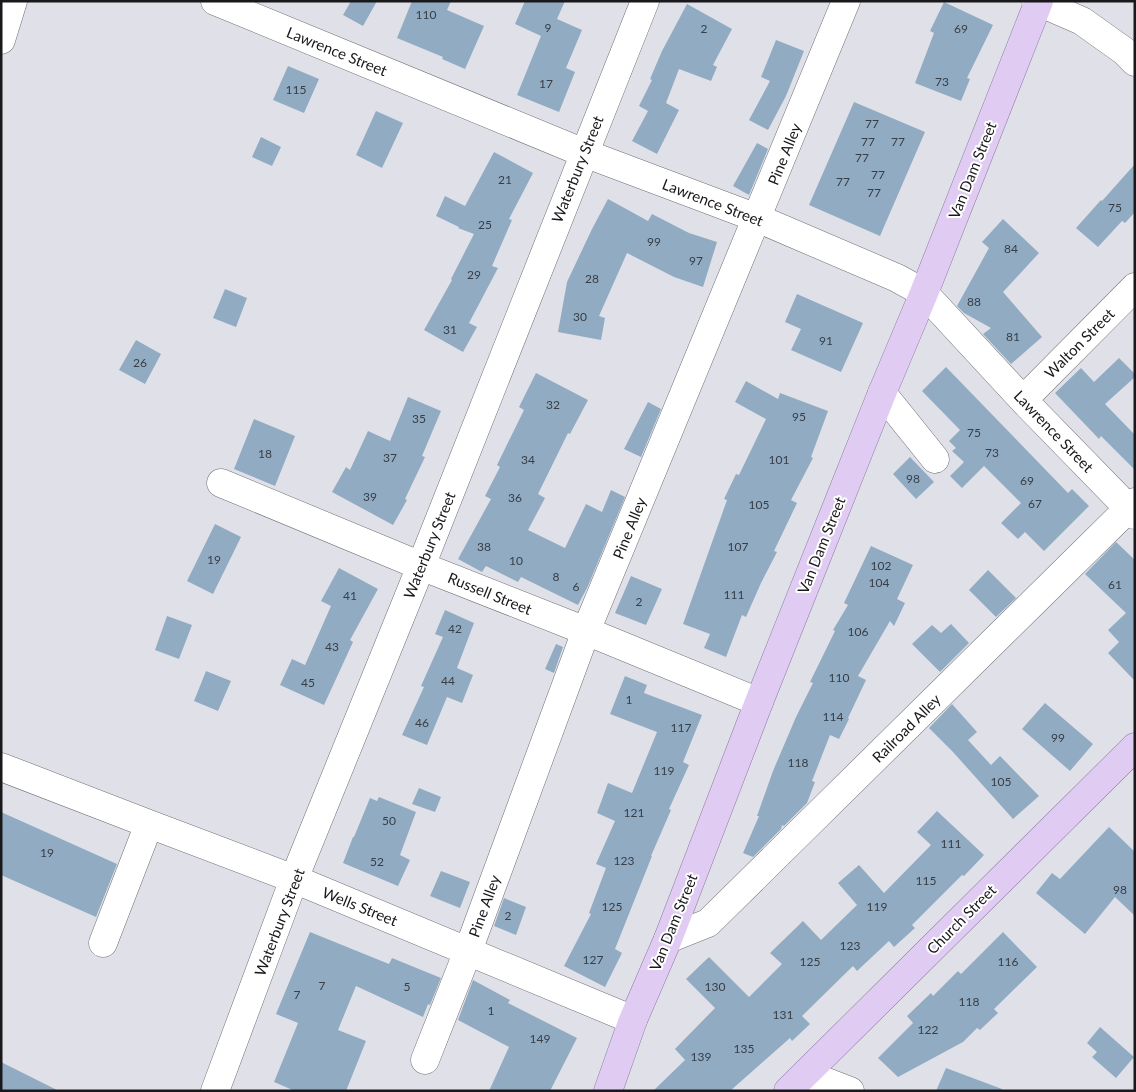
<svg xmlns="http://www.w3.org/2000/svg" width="1136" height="1092" viewBox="0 0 1136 1092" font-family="Lato,sans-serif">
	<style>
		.building { fill: #91abc3 }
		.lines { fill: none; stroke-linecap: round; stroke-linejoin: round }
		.minor-casing { stroke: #707177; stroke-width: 29 }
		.major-casing { stroke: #8d77a3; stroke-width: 29 }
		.minor { stroke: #fff; stroke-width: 28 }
		.major { stroke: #e0ccf3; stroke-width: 28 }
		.labels { text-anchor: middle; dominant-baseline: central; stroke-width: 4; stroke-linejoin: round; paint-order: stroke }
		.number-label { font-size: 12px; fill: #373e46 }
		.street-label { font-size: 15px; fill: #19191c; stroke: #fff }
	</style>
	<rect width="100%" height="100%" fill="#e0e1e8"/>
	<path class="building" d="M351,1h26l-14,25 -20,-11z
		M412,1h39l-4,9 37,16 -19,43 -23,-10 1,-2 -46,-19z
		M525,1h40l-8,18 25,11 -16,38 9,4 -16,40 -42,-17 24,-59 -26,-12z
		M944,2l49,23 -26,53 3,1 -9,22 -46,-18 19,-50 -4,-2z
		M687,4l45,25 -19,36 4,2 -6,14 -32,-12 -13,34 13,7 -22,44 -25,-13 16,-30 -9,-5 13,-26 -2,-1 12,-28z
		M776,40l28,11 -18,45 -18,34 -19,-10 21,-39 -9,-4z
		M288,66l31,13 -15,34 -31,-13z
		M854,102l71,30 -45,104 -71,-31z
		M376,111l27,12 -21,45 -26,-13z
		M261,137l20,10 -9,19 -20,-9z
		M757,143l11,6 -19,46 -16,-9z
		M494,152l39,21 -24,46 3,1 -20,46 6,2 -29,55 8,4 -14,25 -39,-22 28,-50 -1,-1 23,-45 -16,-6 1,-1 -23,-11 9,-20 20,10z
		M1135,164v48l-10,11 -3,-2 -24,26 -22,-19 25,-28 1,1z
		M608,199l40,22 4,-7 37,19 28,9 -14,45 -29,-10 -47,-24 -28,63 6,2 -4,22 -43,-8 9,-50 25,-53z
		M1003,219l36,34 -36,39 39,45 -31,27 -28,-30 8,-6 -27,-15 -7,-7 32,-58 -7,-6z
		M225,289l22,9 -11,29 -23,-9z
		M797,294l66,29 -22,49 -50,-22 10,-21 -16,-7z
		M136,340l25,14 -16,30 -26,-14z
		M1119,358l16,16v3l-30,27 30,31v35l-34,-34 -2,3 -44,-46 26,-25 13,14z
		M946,367l122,126 4,-4 17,17 -45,45 -19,-19 -7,7 -17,-16 20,-20 -37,-37 -22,22 -12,-12 14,-14 -12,-11 4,-3 -7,-7 11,-11 -38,-39z
		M536,373l52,27 -18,34 -2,-1 -30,61 7,4 -17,32 37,18 21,-44 16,8 9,-22 14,7 -37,89 -10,19 -57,-28 -3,5 -32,-16 -4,6 -24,-13 33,-60 -6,-3 15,-29 -3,-2 27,-55 -5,-3z
		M746,381l32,18 2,-6 48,18 -17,46 2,1 -22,42 6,3 -23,48 3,1 -16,31 -15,34 -4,-2 -16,42 -22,-9 6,-14 -27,-10 44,-124 -3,-1 12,-25 3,1 27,-56 -31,-17z
		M408,397l33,14 -19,45 3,1 -20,42 2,1 -14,25 -61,-33 14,-25 4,3 18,-39 22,10z
		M648,402l13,7 -20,48 -17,-8z
		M254,419l41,17 -20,50 -41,-17z
		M910,457l24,25 -18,17 -23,-25z
		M215,524l26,13 -28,57 -26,-13z
		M1116,542l19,18v121l-27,-28 11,-11 -11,-12 18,-17 -41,-39z
		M871,546l42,19 -16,34 8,4 -11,23 -4,-5 -32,55 8,4 -18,38 1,1 -10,20 -9,-4 -18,46 3,1 -8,21 -23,23 -2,-1 -1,4 -28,28 -10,-4 16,-37h-2l16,-45 23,-54 17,-34 -3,-1 25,-51 -2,-1 15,-25 -4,-2z
		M339,568l39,21 -28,51 3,2 -29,63 -44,-20 12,-26 13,6 26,-59 -10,-5z
		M988,570l28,28 -20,19 -27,-27z
		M631,576l31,13 -16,36 -31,-12z
		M445,610l29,13 -17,45 16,7 -11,28 -15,-6 -20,48 -25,-10 22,-48 -3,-1 22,-49 -8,-3z
		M167,616l25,9 -13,34 -24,-9z
		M951,624l18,19 -29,29 -28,-28 20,-19 9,8z
		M556,644l7,3 -9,26 -9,-4z
		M206,671l25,10 -13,30 -24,-10z
		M625,676l22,9 -3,8 58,22 -19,47 6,3 -20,44 2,1 -20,46h1l-37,93 7,4 -17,34 -41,-21 27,-52 -2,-1 17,-45 -10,-4 19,-43 -18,-8 11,-30 24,10 25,-61 -47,-18z
		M1045,703l48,41 -23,27 -48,-42z
		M952,704l25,28 -9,8 23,25 9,-9 39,40 -26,23 -60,-67 -24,-24z
		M419,788l22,9 -6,15 -23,-8z
		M379,797l37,15 -16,43 10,5 -12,26 -55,-23 10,-26h1l16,-39 7,3z
		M937,811l47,44 -20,21 -2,-1 -50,50 3,3 -21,19 -5,-6 -32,30 -4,-5 -51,50 8,8 -18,17 -2,-3 -60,53h-77l32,-31 -10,-11 40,-41 -29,-29 23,-22 40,40 33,-33 -12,-11 33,-32 18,19 36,-35 -19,-22 21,-18 25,28 47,-48 -14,-13z
		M1,812l116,52 -21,53 -95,-42z
		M1109,827l26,25v64l-20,-19 -30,37 -49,-41 16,-20 8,6z
		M441,871l29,11 -10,26 -30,-12z
		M504,898l22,9 -10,28 -22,-9z
		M310,932l79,32 3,-6 49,20 -11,27 -2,-1 -5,13 -67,-31 -18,44 28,11 -20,50h-51l-21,-9 24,-59 -22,-9z
		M1003,932l34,35 -43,42 4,4 -18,17 -3,-2 -14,14 -65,35 -20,-19 35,-35 -6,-7 24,-23 2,3 25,-25 3,3z
		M473,980l37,20 -2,3 69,35 -27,53h-61l20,-44 -51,-27z
		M1100,1027l34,30 -18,21 -24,-21 5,-5 -10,-9z
		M1,1062l58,29h-58z
		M946,1068l56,21v2h-66z"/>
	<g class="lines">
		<g class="minor-casing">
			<path id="minor" d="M215,1l369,152 173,65 140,60 27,15 99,107 112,115
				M1036,1l46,20 42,30 11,11
				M1,40l12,-39
				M882,393l53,66
				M1023,400l112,-113
				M221,483l200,83 165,65 173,71
				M1,767l148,57 145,55 339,141
				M668,939l40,-16 427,-421
				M103,943l46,-119
				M425,1060l43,-109 118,-320 260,-630
				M806,1074l44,17
				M215,1091l79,-212 127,-313 224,-565"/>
		</g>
		<g class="major-casing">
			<path id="major" d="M608,1091l25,-71 35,-81 91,-237 123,-309 42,-100 115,-292
				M788,1091l347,-344"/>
		</g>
		<use href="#minor" class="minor"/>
		<use href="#major" class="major"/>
	</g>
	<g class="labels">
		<g class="number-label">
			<text x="426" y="14">110</text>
			<text x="548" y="27">9</text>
			<text x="704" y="28">2</text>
			<text x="961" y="28">69</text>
			<text x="942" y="81">73</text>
			<text x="546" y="83">17</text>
			<text x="296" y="89">115</text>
			<text x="872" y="123">77</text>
			<text x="868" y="141">77</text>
			<text x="898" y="141">77</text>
			<text x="862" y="157">77</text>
			<text x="878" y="174">77</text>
			<text x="505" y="179">21</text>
			<text x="843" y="181">77</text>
			<text x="874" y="192">77</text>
			<text x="1115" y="207">75</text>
			<text x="485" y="224">25</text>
			<text x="654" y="241">99</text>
			<text x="1011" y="248">84</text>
			<text x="696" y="260">97</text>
			<text x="474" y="274">29</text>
			<text x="592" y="278">28</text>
			<text x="974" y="301">88</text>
			<text x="580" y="316">30</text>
			<text x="450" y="329">31</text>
			<text x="1013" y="336">81</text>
			<text x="826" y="340">91</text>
			<text x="140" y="362">26</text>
			<text x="553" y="404">32</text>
			<text x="799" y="416">95</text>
			<text x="419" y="418">35</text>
			<text x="974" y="432">75</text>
			<text x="992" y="452">73</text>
			<text x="265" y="453">18</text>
			<text x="390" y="457">37</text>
			<text x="528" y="459">34</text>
			<text x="779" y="459">101</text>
			<text x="913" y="478">98</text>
			<text x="1027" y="480">69</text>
			<text x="370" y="496">39</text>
			<text x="515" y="497">36</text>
			<text x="1035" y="503">67</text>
			<text x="759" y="504">105</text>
			<text x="484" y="546">38</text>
			<text x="738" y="546">107</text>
			<text x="214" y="559">19</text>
			<text x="516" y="560">10</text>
			<text x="881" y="565">102</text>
			<text x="556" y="576">8</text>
			<text x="879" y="582">104</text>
			<text x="1115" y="584">61</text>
			<text x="576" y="586">6</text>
			<text x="734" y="594">111</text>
			<text x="350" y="595">41</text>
			<text x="639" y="601">2</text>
			<text x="455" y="628">42</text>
			<text x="858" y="631">106</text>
			<text x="332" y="646">43</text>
			<text x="839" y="677">110</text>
			<text x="448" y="680">44</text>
			<text x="308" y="682">45</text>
			<text x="629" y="699">1</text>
			<text x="833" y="716">114</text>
			<text x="422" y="722">46</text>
			<text x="681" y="727">117</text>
			<text x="1058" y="737">99</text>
			<text x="798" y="762">118</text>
			<text x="664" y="770">119</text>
			<text x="1001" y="781">105</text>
			<text x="634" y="812">121</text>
			<text x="389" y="820">50</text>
			<text x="951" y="843">111</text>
			<text x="47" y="852">19</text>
			<text x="624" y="860">123</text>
			<text x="377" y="861">52</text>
			<text x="926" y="880">115</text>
			<text x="1120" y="889">98</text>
			<text x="612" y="906">125</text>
			<text x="877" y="906">119</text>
			<text x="508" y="915">2</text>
			<text x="850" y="945">123</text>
			<text x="593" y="959">127</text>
			<text x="810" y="961">125</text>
			<text x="1008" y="961">116</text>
			<text x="322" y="985">7</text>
			<text x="407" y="986">5</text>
			<text x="715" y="986">130</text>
			<text x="297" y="994">7</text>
			<text x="969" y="1001">118</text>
			<text x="491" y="1010">1</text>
			<text x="783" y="1014">131</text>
			<text x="928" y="1029">122</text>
			<text x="540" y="1038">149</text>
			<text x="744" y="1048">135</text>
			<text x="701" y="1056">139</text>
		</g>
		<g class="street-label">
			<text transform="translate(337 51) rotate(22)">Lawrence Street</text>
			<text transform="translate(784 154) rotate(-68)">Pine Alley</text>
			<text transform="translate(577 169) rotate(-68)">Waterbury Street</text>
			<text transform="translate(972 170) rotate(-68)">Van Dam Street</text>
			<text transform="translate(713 202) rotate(21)">Lawrence Street</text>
			<text transform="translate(1079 343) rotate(-45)">Walton Street</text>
			<text transform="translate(1054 431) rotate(46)">Lawrence Street</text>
			<text transform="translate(629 528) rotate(-68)">Pine Alley</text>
			<text transform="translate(429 545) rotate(-68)">Waterbury Street</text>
			<text transform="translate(821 545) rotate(-68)">Van Dam Street</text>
			<text transform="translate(490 593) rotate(22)">Russell Street</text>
			<text transform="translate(906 728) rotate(-45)">Railroad Alley</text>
			<text transform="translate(360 906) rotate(22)">Wells Street</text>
			<text transform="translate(484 906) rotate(-70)">Pine Alley</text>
			<text transform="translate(961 919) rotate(-45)">Church Street</text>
			<text transform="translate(279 922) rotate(-69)">Waterbury Street</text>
			<text transform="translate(673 922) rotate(-68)">Van Dam Street</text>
		</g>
	</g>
	<rect width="1136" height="1092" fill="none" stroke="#19191c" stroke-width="5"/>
</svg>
